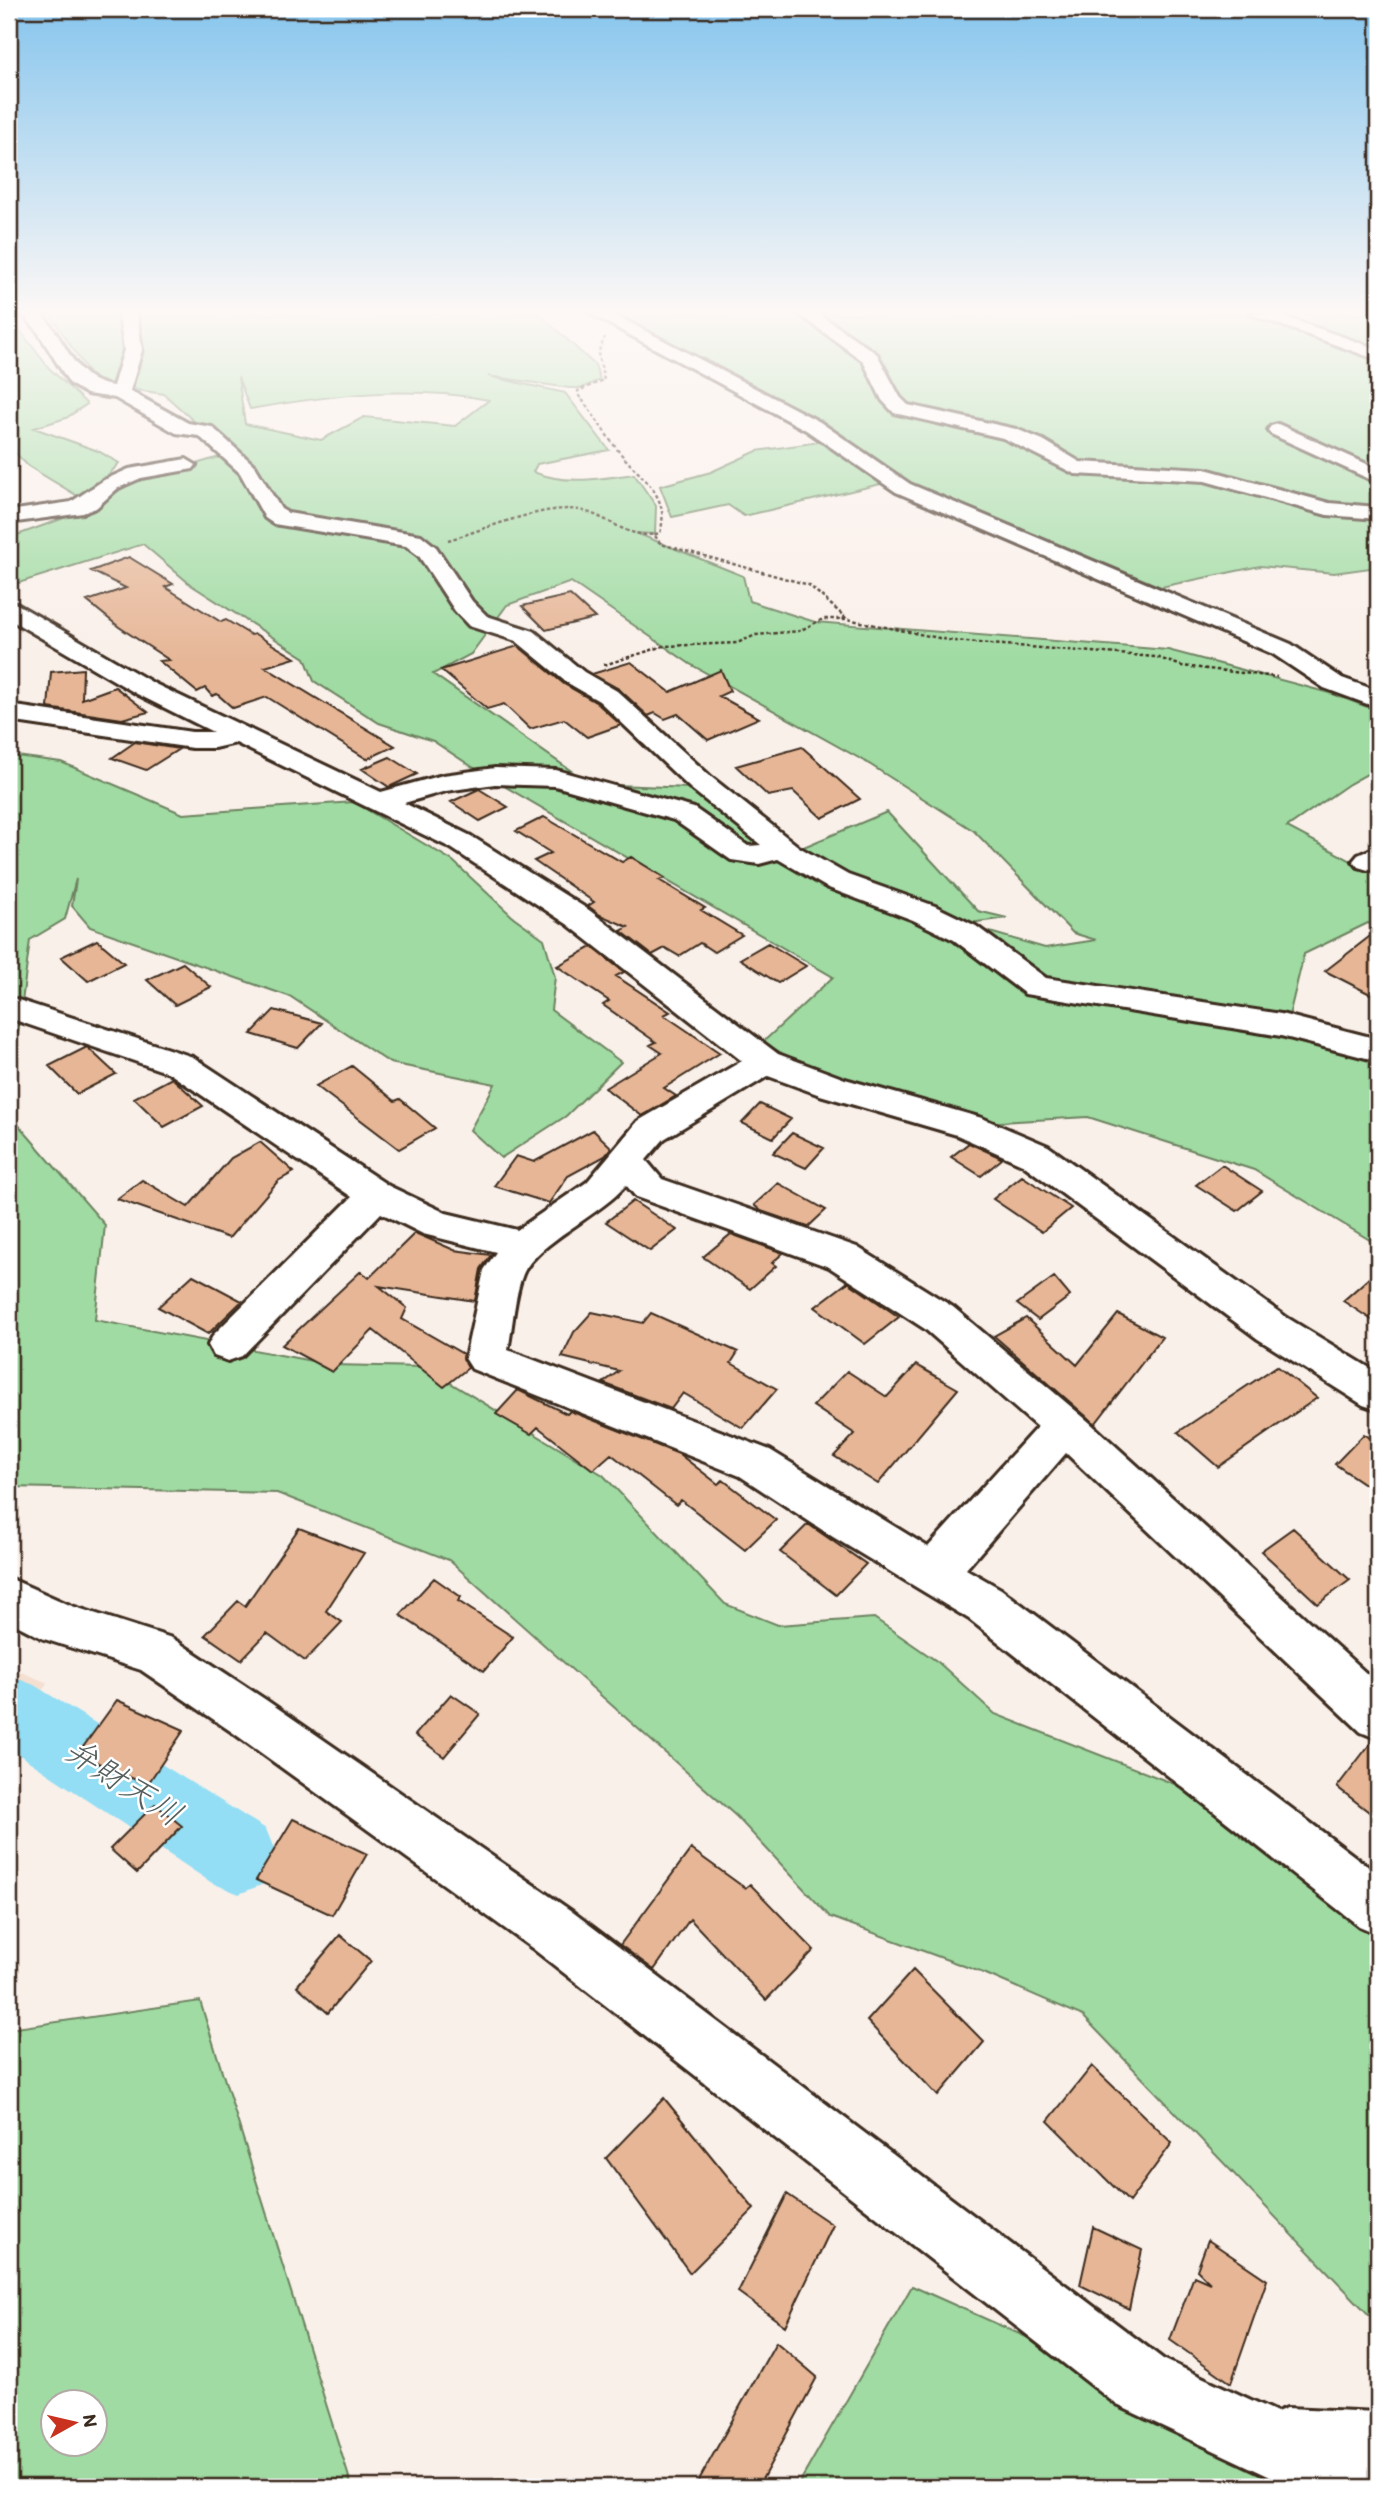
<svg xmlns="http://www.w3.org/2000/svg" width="1387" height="2496" viewBox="0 0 1387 2496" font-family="Itim,'Klee One',sans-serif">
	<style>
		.built { fill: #f4dfd1 }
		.green { fill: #9fdba2; stroke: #6d8260; stroke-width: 2; fill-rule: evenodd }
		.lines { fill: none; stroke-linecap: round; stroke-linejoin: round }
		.stream { stroke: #70969e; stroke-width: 5 }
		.river { fill: #93def4; fill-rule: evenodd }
		.building { fill: #e6b696; stroke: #3b2a1e; stroke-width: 2 }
		.minor-casing { stroke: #3b2a1e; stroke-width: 6 }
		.path { stroke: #3b2a1e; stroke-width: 2.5; stroke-dasharray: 3.5 2.5; stroke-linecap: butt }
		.minor { fill: #fff; fill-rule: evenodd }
		.labels { text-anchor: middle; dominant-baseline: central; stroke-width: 5; stroke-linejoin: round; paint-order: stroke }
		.near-water-label { font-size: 33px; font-style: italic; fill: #55605e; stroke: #fff }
	</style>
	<rect width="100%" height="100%" fill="#faf0ea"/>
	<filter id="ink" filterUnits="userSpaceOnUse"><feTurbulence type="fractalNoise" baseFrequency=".0143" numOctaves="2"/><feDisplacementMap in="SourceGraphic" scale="14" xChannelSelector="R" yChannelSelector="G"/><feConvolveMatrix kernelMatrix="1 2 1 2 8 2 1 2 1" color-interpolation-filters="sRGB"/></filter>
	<g filter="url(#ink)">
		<path class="built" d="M9,1667l39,16 -39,49z"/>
		<path class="green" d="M50,314h489l56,51 5,15 -18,8h-13l-81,-12 77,17 44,57 -72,14 -4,8c33,13 66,7 101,2l22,32 -1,28 -19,-1 107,43 6,25 66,21 353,28 165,44 45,17v57l-29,16 -62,43 91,48v54l-10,-6 -64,31 -15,62 89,23v206l-124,-75 -166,-53 -105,6 -162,-47 -58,-34 70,-65 -353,-205 -47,-31 -54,-18 -65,-42 -9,-23 -114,-73 -48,-41 -134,42v-48l77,-28 48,-28 96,-28 -66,-60 -68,-10zM238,377l12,32c82,-14 156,-24 239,-9l-34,26 -91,-9 -43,23 -76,-16zM571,582l119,82 176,98 108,69 99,102 23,7 -51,8 -83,-24 45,-6 -29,-7 -91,-99 -98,41 39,34 -52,-29 -85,-70 -101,-4 -157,-110 38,-20 36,-49z
			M630,314h748v253l-44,6 -74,-7 -99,21 -259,-108 -158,37 -16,-11 -56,12 -12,-31 51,-14 46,-21 90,-13 -226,-118z
			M9,316l40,52 38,36 -21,14 -32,10 64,23 21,12 -33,38 -58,-35 -19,-20v-21l9,-14 -9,-28z
			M9,755l52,7 122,52 171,-12 99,59 59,55 32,23 11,38 -4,33 70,52 -55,54 -65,42 -31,-28 25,-46 -105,-21 -99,-66 -201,-70 -18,-21 4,-27 -11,40 -35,21 -12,93 -9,15z
			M9,1114l96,111 -10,95 238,45 91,2 179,108 122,129 53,21 96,-7 64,44 57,52 205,80 178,134v392l-7,-3 -288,-301 -97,-42 -156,-57 -93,-100 -288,-257 -172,-67 -268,-6z
			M200,2001l152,486h-343v-458zM52,2402h42v42h-42z
			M912,2286l450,201h-565z"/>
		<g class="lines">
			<path class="stream" d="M137,314l5,36 -11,37 14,13"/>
			<path class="river" d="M9,1675l25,10 232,144 11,27 -11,27 -27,11 -27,-11 -203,-135z"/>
		</g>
		<path class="building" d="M129,557l44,27 -8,3 56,35 5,-2 25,15 4,-1 40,24 -30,9 130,79 -28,13 -100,-62 -34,11 -16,-14 -5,2 -7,-8 -8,4 -38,-31 10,-1 -50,-33 -32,-26 39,-13 -35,-17z
			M570,595l25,23 -49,12 -24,-24z
			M518,646l46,38 33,19 24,22 -34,12 -23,-18 -34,10 -26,-25 -17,5 -46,-39z
			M631,662l39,30 51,-22 9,21 -11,5 40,22 -51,22 -30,-26 -13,5 -10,-6 -7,3 -29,-27 -27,-15z
			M83,669l-1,30 33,-12 33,25 -26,7 -74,-11 3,-36z
			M135,742l44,7 -33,21 -34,-12z
			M802,747l58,52 -38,19 -29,-27 -25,5 -32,-30z
			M390,757l27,17 -28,13 -27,-18z
			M479,789l29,18 -28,14 -29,-19z
			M544,817l78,45 9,-5 34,21 -6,2 46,28 -4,2 41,25 -28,17 -14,-9 -21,13 -14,-8 -13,7 -31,-24 7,-4 -28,-12 -12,-9 6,-4 -60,-41 17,-8 -35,-22z
			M1378,930v68l-53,-27z
			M97,940l27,23 -36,18 -27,-24z
			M768,943l38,23 -28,17 -38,-24z
			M592,947l32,25 -8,4 54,36 -6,3 56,38 -56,35 12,8 -34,20 -37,-28 57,-35 -12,-8 6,-3 -53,-37 6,-4 -52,-35z
			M183,963l28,24 -36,18 -28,-25z
			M274,1010l48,13 -24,25 -47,-14z
			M87,1047l29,27 -39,20 -28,-28z
			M352,1066l43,35 5,-2 35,29 -36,21 -83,-63z
			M172,1078l31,28 -39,21 -30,-29z
			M760,1104l31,15 -18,19 -31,-15z
			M593,1130l19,18 -7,8 -37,20 -19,27 -55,-17 22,-30 18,6z
			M792,1133l32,15 -18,20 -33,-15z
			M260,1142l34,30 -16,9 -49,57 -112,-39 25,-19 46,27 43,-49z
			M969,1143l26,12 7,4 -21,17 -30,-19z
			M1222,1165l40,26 -25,20 -41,-26z
			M1022,1176l49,32 -29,24 -49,-33z
			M778,1183l48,27 -18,17 -47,-16 -7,-6z
			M633,1201l44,29 -27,21 -44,-29z
			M415,1233l39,17 37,5 -10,14 -6,32 -96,-15 28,22 -5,11 61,35 5,14 -24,19 -71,-57 -41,42 -50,-27 79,-74 8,7z
			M731,1234l52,19 -11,10 4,3 -26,23 -47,-32z
			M1378,1270v54l-35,-23z
			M193,1275l49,26 -34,33 -50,-27z
			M1054,1277l16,19 -32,24 -21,-16z
			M848,1282l51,35 -34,27 -50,-37z
			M592,1312l51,11 8,-10 87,39 -7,11 46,26 -34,39 -60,-35 -12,16 -68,-26 16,-12 -57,-14 12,-25z
			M1118,1314l44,23 -67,87 -101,-88 32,-18 51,47z
			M916,1365l42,24 -80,95 -44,-28 21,-22 -42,-28 34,-35 40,26z
			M1277,1366l40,32 -99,69 -40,-35z
			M518,1390l49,24 3,-3 109,43 39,30 5,-4 53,40 -31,30 -64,-50 -5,5 -65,-51 -18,16 -55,-43 -7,7 -35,-20z
			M1364,1434l14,9v50l-43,-29z
			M808,1524l58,40 -30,31 -56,-43z
			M299,1528l65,25 -38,58 16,11 -37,39 -38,-28 -26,27 -36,-25 33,-34 7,5z
			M1293,1528l57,52 -32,24 -57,-53z
			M434,1578l27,19 -3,4 55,36 -29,34 -84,-56z
			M451,1694l29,20 -36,43 -29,-22z
			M117,1700l67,30 -37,55 -69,-31z
			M1373,1740l5,1v78l-41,-32z
			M155,1804l27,22 -45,47 -27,-24z
			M293,1819l74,35 -35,61 -76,-35z
			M691,1849l54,39 5,-4 64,66 -48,50 -76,-81 -36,51 -34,-25z
			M340,1935l31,26 -43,52 -31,-27z
			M913,1970l71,72 -46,54 -71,-75z
			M1092,2066l80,77 -43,59 -81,-81z
			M664,2098l90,111 -64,64 -84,-115z
			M787,2194l46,31 -48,101 -47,-34z
			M1093,2227l49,23 -13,59 -49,-24z
			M1208,2240l59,40 -36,103 -61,-43 24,-64 16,7 -13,-13z
			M776,2342l41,35 -59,110h-63z"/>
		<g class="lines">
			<g class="minor-casing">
				<path id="minor" d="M22,314h19c26,25 32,68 72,72l11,-36 -5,-36h18l5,36 -12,41 58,32 24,4 43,39 26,43 7,4 133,22 15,12 36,54 15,15 47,15 50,41 33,19 93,85 89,71 49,28 87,31 41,20 70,52 235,36 97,25v22l-97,-25 -256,-42 -71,-54 -41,-20 -87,-33 -48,-28 -19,5 -28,-4 -57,-40 -119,-34 -60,-2 -49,7 -42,12 67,33 118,74 189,144 67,25 137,39 66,28 238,171 92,56v37l-15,-5 -105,-66 -236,-175 -65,-29 -137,-40 -52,-19 -104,63 -18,21 16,19 195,68 96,60 135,114 290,263v55l-17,-7 -295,-279 -100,116 35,20 377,285v60l-19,-8 -390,-307 -136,-82 -93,-61 -268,-107 -7,-11 19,-88 12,-18 -73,-18 -42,-21 -139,143 -14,5 -14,-5 -6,-11 6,-11 138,-137 -183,-124 -160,-55v-21l184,60 196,129 57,27 71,17 70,-48 51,-61 104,-60 -175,-137 -116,-76 -215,-105 -22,5h-22l-183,-27v-16l183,27h21l-76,-38 -128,-75v-17l8,2 138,80 226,108 62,-17 52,-7 61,2 138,38 54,38 13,-1 -71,-57 -91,-87 -33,-19 -50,-41 -47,-15 -14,-15 -36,-55 -13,-10 -132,-22 -9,-6 -25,-45 -41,-37 -23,-3 -61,-35 -28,-4 -17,-10 -34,-55zM626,1185l10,12 193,70 96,62 112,98 -109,120 -158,-97 -262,-100c5,-24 6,-54 15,-76 13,-31 78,-59 103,-89z
					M591,314h22l207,108 90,62 381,160 51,34 36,13v17l-54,-20 -51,-34 -377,-162 -90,-62z
					M799,314h20l58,40 23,43 8,8 108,24 27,11 37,22 125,7 124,34 49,4v12l-51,-4 -122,-34 -130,-7 -72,-36 -109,-25 -12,-13 -19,-39z
					M1250,314h26l102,35v11z
					M1278,424l100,45v14l-107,-49 -3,-4 3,-4z
					M186,459l10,6 -3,4 -52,9 -23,10 -22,20 -13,5 -74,10v-12l62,-9 33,-22 25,-11z
					M1378,846v21l-10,3 -10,-3 -5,-6 5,-6z
					M9,1578l63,28 100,32 94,62 304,210 593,449 114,53 10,-4 91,4v75h-86l-175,-82 -585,-457 -300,-216 -91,-62 -97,-31 -35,-18z"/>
			</g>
			<path class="path" d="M655,536l6,8 148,41 38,34 106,22 203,16 26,9 95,11
				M448,540c36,-10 94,-36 131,-30 29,5 50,32 81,23 11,-37 -18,-54 -39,-79 -15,-18 -27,-40 -42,-58l-1,-5 26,-11 -6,-27 7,-16
				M604,665l60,-19 73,-3 19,-8 43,-4 24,-12h23"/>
			<use href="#minor" class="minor"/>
		</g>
	</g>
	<linearGradient id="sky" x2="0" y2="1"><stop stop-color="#86c5ed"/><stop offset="0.47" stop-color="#fdf8f6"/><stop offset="1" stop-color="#fdf8f6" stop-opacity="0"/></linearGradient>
	<rect width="1387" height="664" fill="url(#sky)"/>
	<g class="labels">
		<g class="near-water-label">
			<text transform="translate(124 1782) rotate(33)">弁財天川</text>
		</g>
	</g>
	<rect width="1387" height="2496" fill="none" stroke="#fff" stroke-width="35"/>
	<rect x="18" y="18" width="1352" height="2461" fill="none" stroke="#3b2a1e" stroke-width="2.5" filter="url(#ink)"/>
	<g transform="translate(74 2423) rotate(82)"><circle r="33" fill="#ffffff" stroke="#b1aaa5" stroke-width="2"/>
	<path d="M0-5L12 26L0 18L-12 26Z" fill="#c8321e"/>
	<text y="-10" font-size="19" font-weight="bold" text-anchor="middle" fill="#3b2a1e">N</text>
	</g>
</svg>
